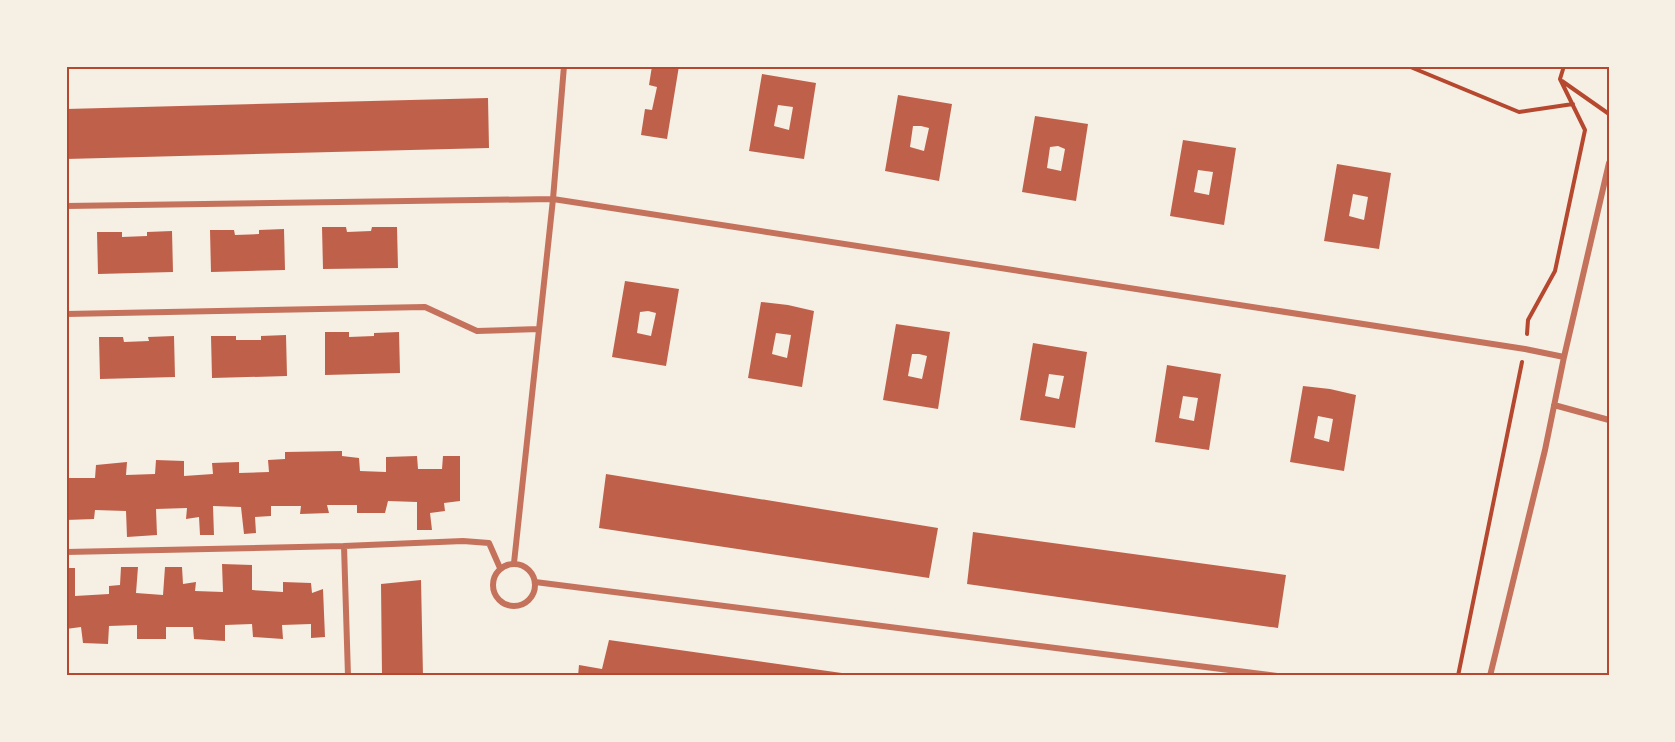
<svg xmlns="http://www.w3.org/2000/svg" width="1675" height="742" viewBox="0 0 1675 742" font-family="'Varela Round',sans-serif">
	<style>
		.building { fill: #bf614a; fill-rule: evenodd }
		.lines { fill: none; stroke-linecap: round; stroke-linejoin: round }
		.path { stroke: #b5482f; stroke-width: 4 }
		.minor { stroke: #c5725c; stroke-width: 6 }
		.neatline { fill: none; stroke: #b5482f; stroke-width: 2 }
	</style>
	<rect width="100%" height="100%" fill="#f6efe4"/>
	<path class="building" d="M652,66h27l-12,73 -26,-4 4,-26 7,1 5,-23 -8,-2z
		M762,74l54,9 -12,76 -55,-8zM778,105l15,2 -4,23 -15,-4z
		M898,95l54,9 -13,77 -54,-10zM913,126h8l8,2 -5,23 -14,-4z
		M488,98l1,50 -423,11v-50z
		M1035,116l53,8 -12,77 -54,-9zM1058,146l7,3 -4,22 -14,-3 3,-21z
		M1183,140l53,8 -12,77 -54,-9zM1198,170l15,2 -4,23 -15,-3z
		M1337,164l54,9 -12,76 -55,-8zM1353,194l15,3 -4,23 -15,-4z
		M322,227h24l1,5 24,-1 1,-4h25l1,41 -75,1z
		M284,229l1,41 -74,2 -1,-42h24l1,5 24,-1v-4z
		M172,231l1,41 -75,2 -1,-42h25v5l25,-1v-4z
		M625,281l54,8 -13,77 -54,-9zM648,311l8,2 -5,23 -14,-3 3,-21z
		M761,302l27,3 26,6 -12,76 -54,-9zM776,333l15,2 -4,23 -15,-4z
		M896,324l54,8 -12,77 -55,-9zM912,354h7l8,2 -5,23 -14,-3z
		M325,332h24v5l25,-1v-3l25,-1 1,41 -75,2z
		M286,335l1,41 -75,2 -1,-42h25v4h25v-4z
		M174,336l1,41 -75,2 -1,-42h24l1,5 25,-1 -1,-4z
		M1033,343l54,9 -12,76 -55,-8zM1049,374l15,2 -5,23 -14,-3z
		M1167,365l54,9 -12,76 -54,-8zM1183,396l15,2 -4,23 -15,-3z
		M1303,386l27,3 26,6 -12,76 -54,-9zM1318,416l15,3 -4,23 -15,-4z
		M342,451v5l17,2 1,13 26,1v-15l31,-1 1,13h24l1,-13h17v45l-16,2 1,8 -15,2 2,17h-15v-28l-29,-1 -3,12h-28v-8h-30l2,8 -29,1 1,-8h-30v10l-16,1 1,16 -12,1 -3,-27 -28,-1 1,29h-14l-1,-18 -13,2 1,-11 -31,1 1,26 -30,2 -1,-26 -31,-1 -1,9 -28,1v-42h29l1,-13 31,-3 -1,13 29,-1 1,-14 28,1v15l29,-2 -1,-11 27,-1v11l30,-1 -1,-12 17,-1v-7z
		M606,474l332,54 -9,50 -330,-50z
		M973,532l313,43 -8,53 -311,-44z
		M222,564l30,1v25l31,2v-10l28,1 1,10 11,-4 2,48 -14,1v-14l-29,1 1,14 -30,-2 -1,-13 -27,1v16l-31,-2 -1,-12h-27v12h-29v-14l-28,1 -1,18 -25,-1 -2,-16 -15,2v-61h9v28l34,-2v-8l11,-1 1,-18h17l-2,26 27,2 2,-28h17l1,17 13,-2 -1,9 28,1z
		M421,580l2,96h-41l-1,-92z
		M609,640l247,35v1h-278l1,-11 23,4z"/>
	<g class="lines">
		<path class="path" d="M1408,66l111,46 54,-8
			M1562,81l47,33
			M1527,334l1,-14 27,-49 30,-141 -25,-51 4,-13
			M1458,676l64,-314"/>
		<path class="minor" d="M66,206l487,-7 972,150 39,8
			M66,314l359,-7 52,24 62,-2
			M1554,405l55,15
			M344,546l4,130
			M66,552l278,-6 119,-5 26,2 11,25
			M514,563l39,-364 11,-133
			M493 585a21 21 0 1 1 42 0a21 21 0 1 1-42 0Z
			M535,582l742,94
			M1490,676l55,-226 19,-93 45,-194"/>
	</g>
	<rect width="1675" height="742" fill="none" stroke="#f6efe4" stroke-width="135"/>
	<rect x="68" y="68" width="1540" height="606" class="neatline"/>
</svg>
